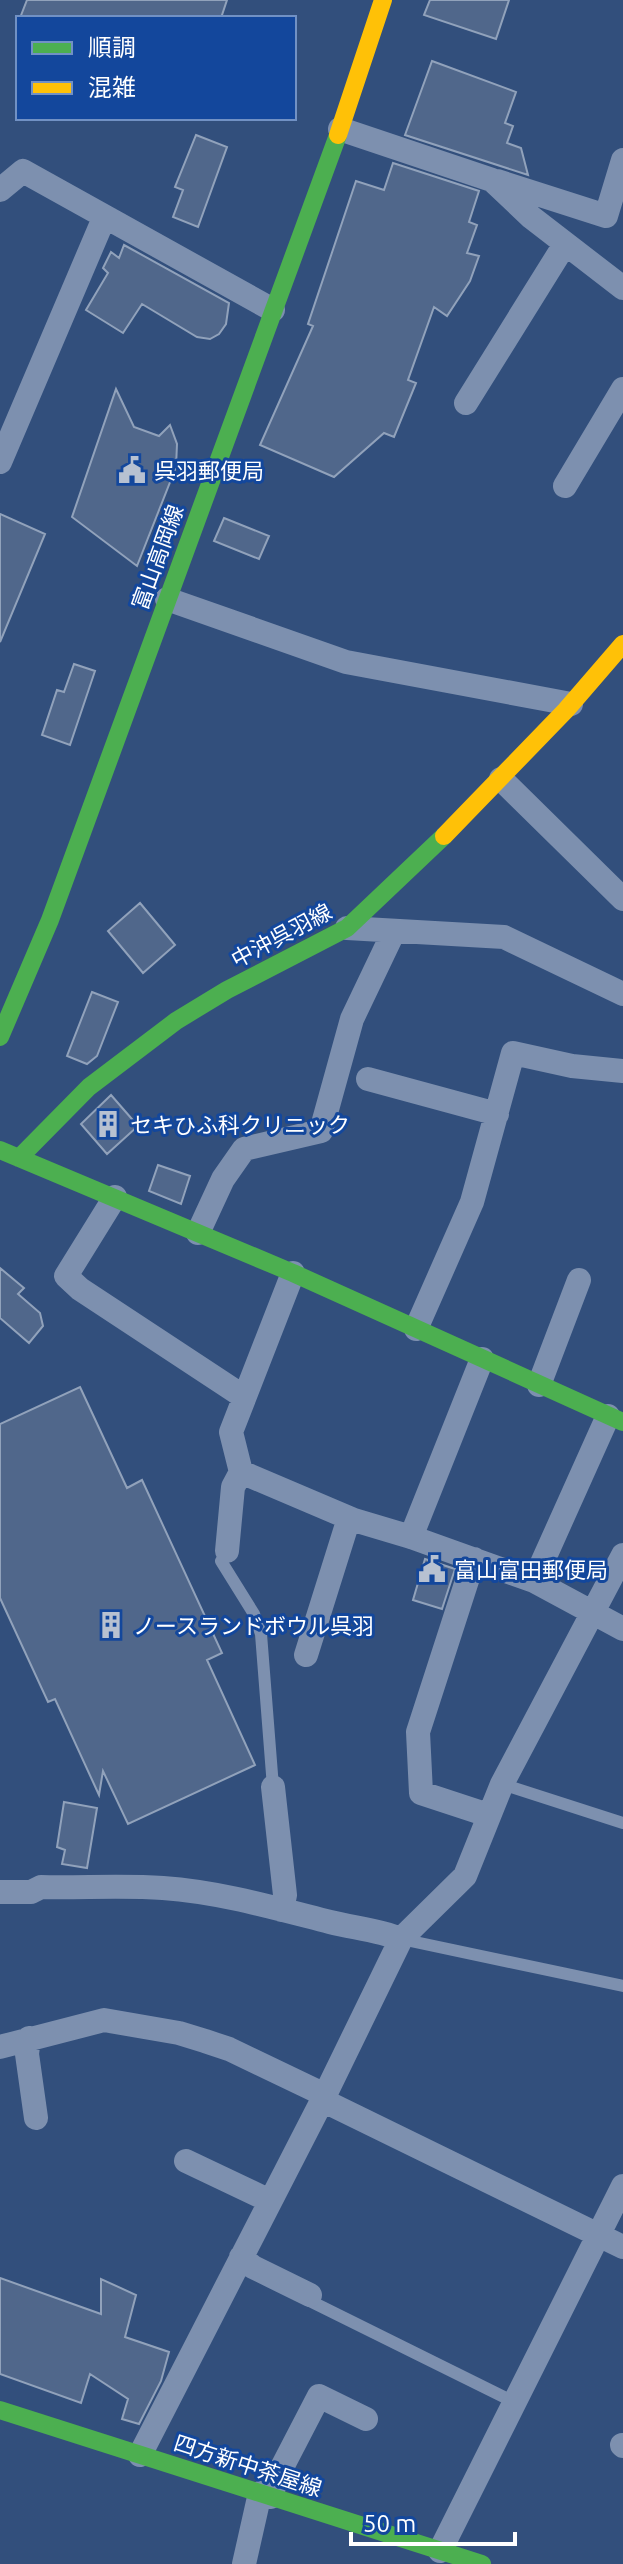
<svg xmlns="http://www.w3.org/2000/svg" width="623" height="2564" viewBox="0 0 623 2564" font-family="Ubuntu,'Noto Sans JP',sans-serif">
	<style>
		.building { fill: #50678b; stroke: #91a2bb; stroke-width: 2 }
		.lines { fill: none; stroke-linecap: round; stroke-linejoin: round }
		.lane { stroke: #7d90af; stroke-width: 12 }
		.street { stroke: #7d90af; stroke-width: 24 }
		.fast { stroke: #4caf50; stroke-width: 18 }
		.slow { stroke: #ffc107; stroke-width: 18 }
		.labels { text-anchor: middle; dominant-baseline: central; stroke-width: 6; stroke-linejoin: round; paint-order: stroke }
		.poi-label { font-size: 22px; fill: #fff; stroke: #13479c; text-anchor: start }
		.street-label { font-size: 22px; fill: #fff; stroke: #13479c }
	</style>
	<rect width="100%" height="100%" fill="#324f7c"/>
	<path class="building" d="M27,0h200l-6,18h-201z
		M430,0h79l-13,39 -72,-24z
		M432,61l84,31 -11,31 8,3 -6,17 14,5 7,27 -123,-40z
		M196,135l31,12 -29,80 -25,-10 10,-27 -8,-3z
		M393,163l86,28 -10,31 8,3 -10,28 12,3 -9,25 -23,35 -13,-9 -26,73 8,3 -22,54 -10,-4 -50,44 -74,-32 53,-119 -5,-2 48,-143 28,9z
		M124,245l105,58 -3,21 -7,10 -9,5 -13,-2 -55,-33 -19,29 -37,-23 22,-37 -5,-5 8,-16 8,6z
		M116,389l18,38 25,9 11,-11 7,19 -1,23 -39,99 -65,-49z
		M0,514l45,20 -45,108z
		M224,518l45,18 -10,23 -45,-18z
		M74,664l21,7 -25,74 -28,-10 15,-45 7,2z
		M140,903l35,42 -32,28 -35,-42z
		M92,992l26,10 -21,54 -10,8 -20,-8z
		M111,1095l27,31 -31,28 -26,-30z
		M158,1165l32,11 -9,28 -32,-13z
		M0,1268l24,20 -6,6 22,19 3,13 -14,17 -29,-25z
		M80,1387l47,101 15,-8 80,173 -15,7 48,105 -127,59 -25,-53 -4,24 -44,-96 -7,3 -48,-104v-174z
		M425,1559l30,10 -13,40 -29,-9z
		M64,1802l33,6 -10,60 -25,-4 3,-14 -8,-3z
		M0,2278l101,36v-35l35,16 -11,42 44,15 -8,29 -22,43 -17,-5 6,-20 -38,-25 -9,29 -81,-29z"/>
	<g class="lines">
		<path class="lane" d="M227,1551l-6,10 33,53 7,20 12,153
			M502,1784l121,39
			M401,1939l222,47
			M310,2296v5l204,101"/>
		<path class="street" d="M340,129l152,51 39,37 92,71
			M497,181l109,35 17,-56
			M0,190l23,-19 250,139
			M466,403l99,-159
			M0,462l104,-244
			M565,486l58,-97
			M167,599l179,63 225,42
			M501,779l122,120
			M347,928l157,9 119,57
			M368,1079l129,35
			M115,1197l-49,79 14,13 164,108
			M198,1233l25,-54 21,-30 77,-18 31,-112 42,-88
			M293,1273l-62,159 10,40 113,48 57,17 123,44 89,48
			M416,1329l56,-127 41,-149 59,13 51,5
			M539,1385l40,-105
			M411,1537l71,-178
			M227,1551l6,-64 8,-15
			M474,1559l-56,173 3,61 67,22
			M534,1581l74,-165
			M306,1655l43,-137
			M273,1787l12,108 -3,15
			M0,1892h31l10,-5c40,1 82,-2 122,1 57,4 112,20 167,34 24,6 48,8 71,17
			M29,2038l-2,16 9,64
			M0,2047l104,-27 75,13 26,8 24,8 96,46
			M322,2100l301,147
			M186,2161l84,40
			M241,2257l12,10 57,28
			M622,2445l1,1
			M140,2455l185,-360 76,-156 64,-63 37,-92 121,-229
			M271,2497l6,-20 42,-81 47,23
			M440,2551l183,-365
			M244,2564l16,-71"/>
		<path class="fast" d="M0,1037l50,-117 288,-785
			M0,1150l293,123 330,149
			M19,1158l70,-71 87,-66 51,-31 120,-62 97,-92
			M0,2410l482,154"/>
		<path class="slow" d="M338,135l45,-135
			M444,836l122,-126 57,-66"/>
	</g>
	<defs>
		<g id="civic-bare" transform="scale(2.16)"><path d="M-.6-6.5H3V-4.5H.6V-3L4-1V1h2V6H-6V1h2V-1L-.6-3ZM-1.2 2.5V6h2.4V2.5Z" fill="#b7c1d1" stroke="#13479c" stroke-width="2.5" paint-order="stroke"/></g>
		<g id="building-bare" transform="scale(2.16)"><path d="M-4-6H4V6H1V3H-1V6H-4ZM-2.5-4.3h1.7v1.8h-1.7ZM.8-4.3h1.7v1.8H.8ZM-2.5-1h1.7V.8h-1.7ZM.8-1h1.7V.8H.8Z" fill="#b7c1d1" stroke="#13479c" stroke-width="2.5" paint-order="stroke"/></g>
	</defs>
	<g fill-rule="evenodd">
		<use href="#civic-bare" x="132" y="470"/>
		<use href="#building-bare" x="108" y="1124"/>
		<use href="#civic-bare" x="432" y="1569"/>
		<use href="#building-bare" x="111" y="1625"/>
	</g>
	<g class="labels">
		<g class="poi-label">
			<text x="154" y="470">呉羽郵便局</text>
			<text x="130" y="1124">セキひふ科クリニック</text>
			<text x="454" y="1569">富山富田郵便局</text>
			<text x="133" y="1625">ノースランドボウル呉羽</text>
		</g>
		<g class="street-label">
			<text transform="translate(157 557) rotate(-70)">富山高岡線</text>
			<text transform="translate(281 935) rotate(-28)">中沖呉羽線</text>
			<text transform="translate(248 2465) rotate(18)">四方新中茶屋線</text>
		</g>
	</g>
	<rect x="16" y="16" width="280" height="104" fill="#13479c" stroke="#7191c4" stroke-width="2"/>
	<rect x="32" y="42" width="40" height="12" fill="#4caf50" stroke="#7191c4" stroke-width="2"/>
	<text x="88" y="56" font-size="24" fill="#ffffff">順調</text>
	<rect x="32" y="82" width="40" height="12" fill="#ffc107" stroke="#7191c4" stroke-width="2"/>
	<text x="88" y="96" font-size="24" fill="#ffffff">混雑</text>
	<path d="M351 2532v12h164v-12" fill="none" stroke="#ffffff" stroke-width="4"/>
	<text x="363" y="2532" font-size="24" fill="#ffffff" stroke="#13479c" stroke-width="6" paint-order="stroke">50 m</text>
</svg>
